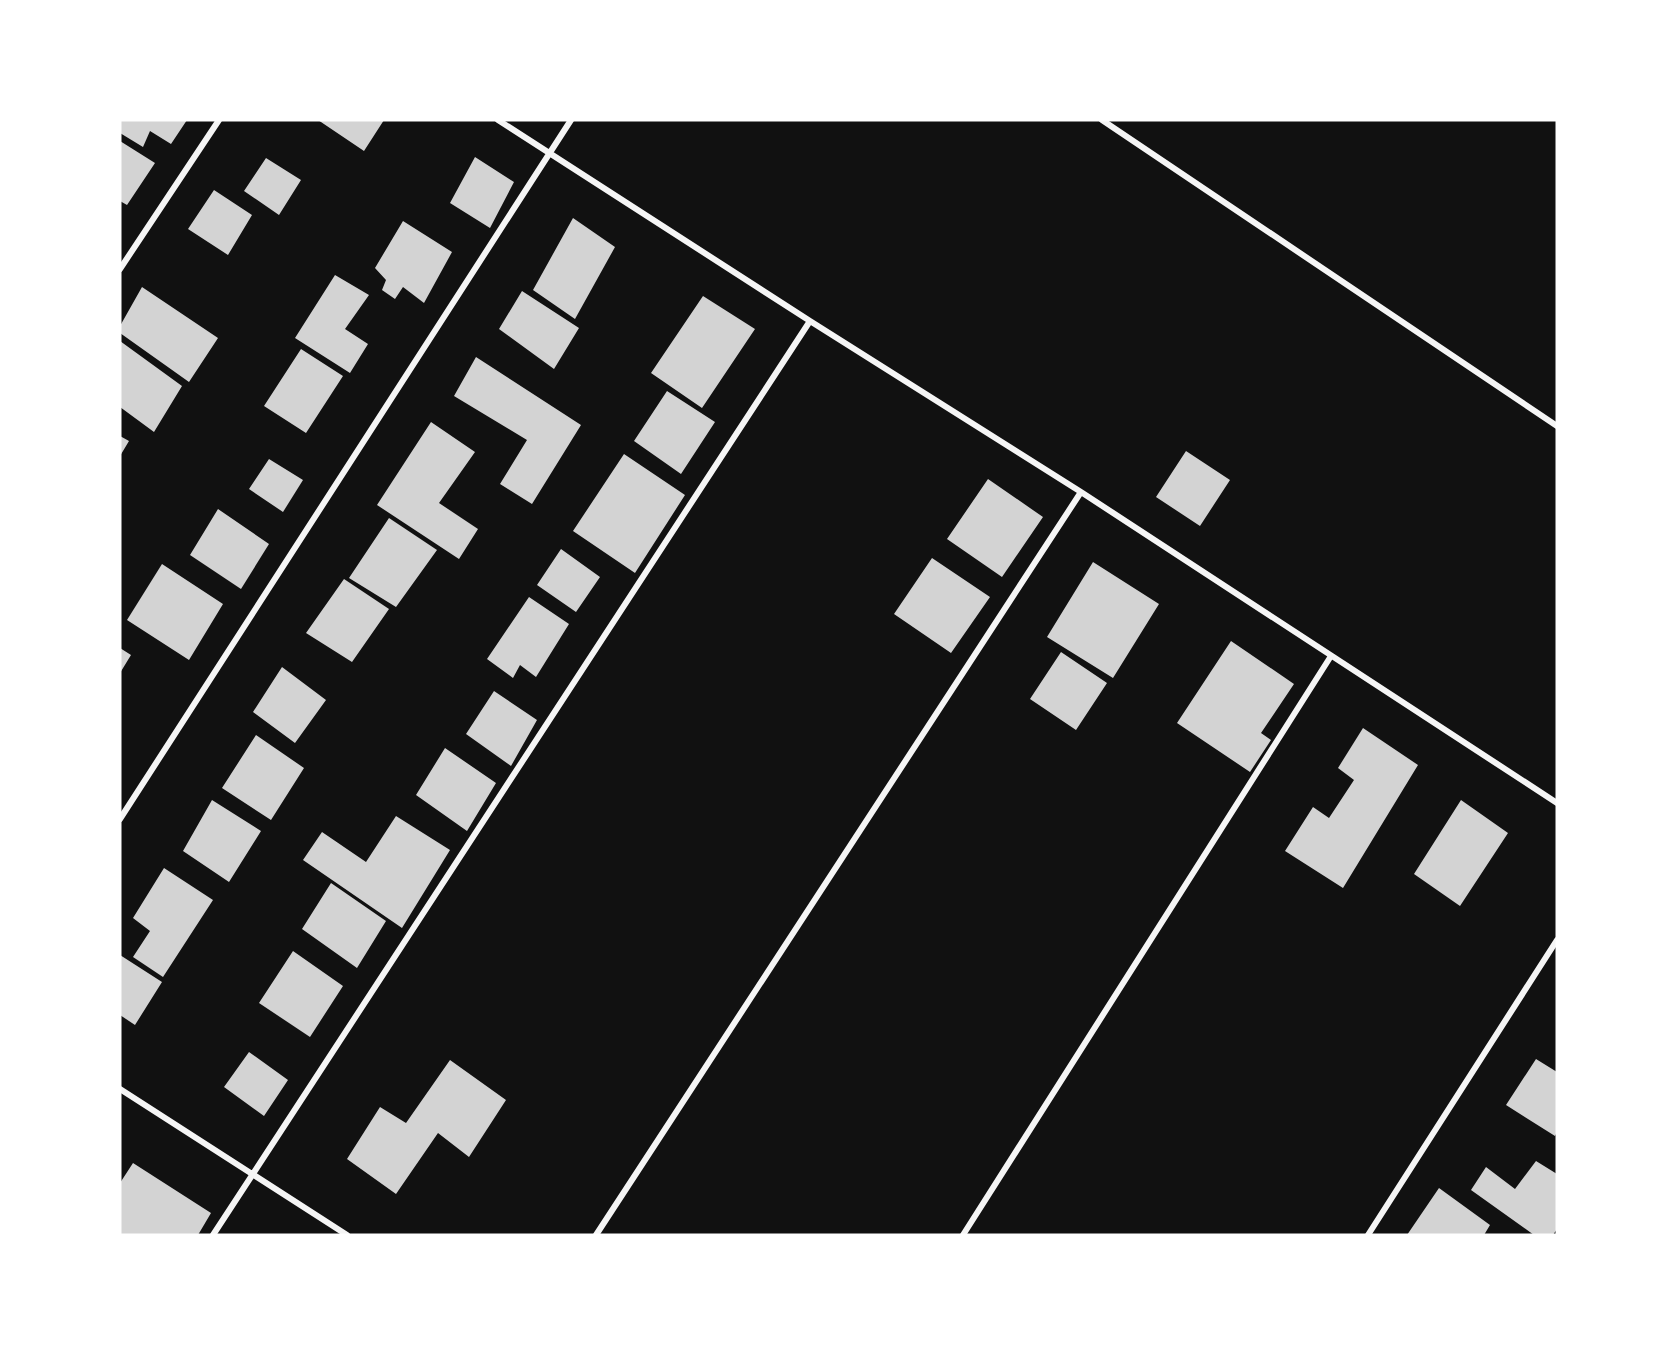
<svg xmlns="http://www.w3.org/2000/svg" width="1677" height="1355" viewBox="0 0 1677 1355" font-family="'Noto Sans',sans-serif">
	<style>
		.building { fill: #d3d3d3 }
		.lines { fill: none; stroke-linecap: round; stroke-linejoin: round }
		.minor { stroke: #f5f5f5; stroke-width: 6 }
	</style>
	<rect width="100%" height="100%" fill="#111"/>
	<path class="building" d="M120,120h67l-16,24 -21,-13 -7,16 -23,-14z
		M318,120h66l-20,31z
		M120,141l35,22 -28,42 -7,-4z
		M475,157l39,25 -24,46 -40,-25z
		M266,158l35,22 -22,35 -35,-24z
		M214,190l38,25 -24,40 -40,-26z
		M573,218l42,29 -40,72 -42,-29z
		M403,221l49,31 -28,51 -21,-16 -8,12 -13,-9 4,-10 -11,-12z
		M335,275l34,20 -24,34 23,15 -18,29 -55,-35z
		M142,287l76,51 -29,44 -69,-49v-7z
		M522,291l57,37 -25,41 -55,-40z
		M703,296l52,33 -53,79 -51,-35z
		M120,341l62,45 -28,46 -34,-25z
		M301,349l42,27 -37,57 -42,-27z
		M476,357l105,68 -49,79 -32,-20 27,-44 -73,-44z
		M667,391l48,31 -34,52 -47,-33z
		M431,422l44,30 -36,51 39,26 -19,30 -82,-54z
		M120,436l9,5 -9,15z
		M1186,451l44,29 -30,46 -44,-29z
		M624,454l61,41 -50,78 -62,-42z
		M269,459l34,21 -20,32 -34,-23z
		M988,479l55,38 -41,60 -55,-38z
		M218,509l51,35 -28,45 -51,-34z
		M389,518l48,32 -41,57 -47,-29z
		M561,549l39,28 -24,35 -39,-27z
		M932,558l58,39 -39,56 -57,-39z
		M1093,562l66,42 -46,74 -66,-41z
		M162,564l61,40 -34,56 -62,-40z
		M344,579l45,30 -37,53 -46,-29z
		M529,597l40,27 -33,53 -16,-12 -7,13 -26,-19z
		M1231,641l63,43 -33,49 10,7 -21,32 -73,-49z
		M120,648l11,7 -11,18z
		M1061,652l46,31 -31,47 -46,-31z
		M282,667l44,33 -31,43 -42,-31z
		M494,691l43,29 -26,46 -45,-32z
		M1363,728l55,37 -75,123 -58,-37 28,-44 16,11 25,-38 -16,-12z
		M256,735l48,33 -33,52 -49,-32z
		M445,748l51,35 -29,48 -51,-36z
		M212,800l49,31 -32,51 -46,-31z
		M1461,800l47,33 -48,73 -46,-32z
		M396,816l54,34 -48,78 -99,-68 19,-28 44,30z
		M164,868l49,32 -50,77 -30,-20 17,-26 -17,-13z
		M331,883l55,38 -29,47 -55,-39z
		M293,951l50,35 -33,51 -51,-34z
		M120,955l42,27 -27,43 -15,-10z
		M249,1052l39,28 -24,36 -40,-29z
		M1536,1059l21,13v60l-2,4 -49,-31z
		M450,1060l56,40 -37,57 -31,-24 -42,61 -49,-35 33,-52 26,16z
		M1536,1161l21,13v55l-4,6h-19l-63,-45 15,-23 29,22z
		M133,1163l78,50 -13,22h-78v-52z
		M1439,1188l51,37 -6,10h-77z"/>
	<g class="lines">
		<path class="minor" d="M498,120l312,201 271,171 476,311
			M1102,120l455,306
			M120,269l99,-149
			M120,819l451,-699
			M120,1089l227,146
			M213,1235l597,-914
			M596,1235l485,-743
			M963,1235l368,-579
			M1368,1235l189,-295"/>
	</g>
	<rect width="1677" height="1355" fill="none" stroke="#ffffff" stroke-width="243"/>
</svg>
